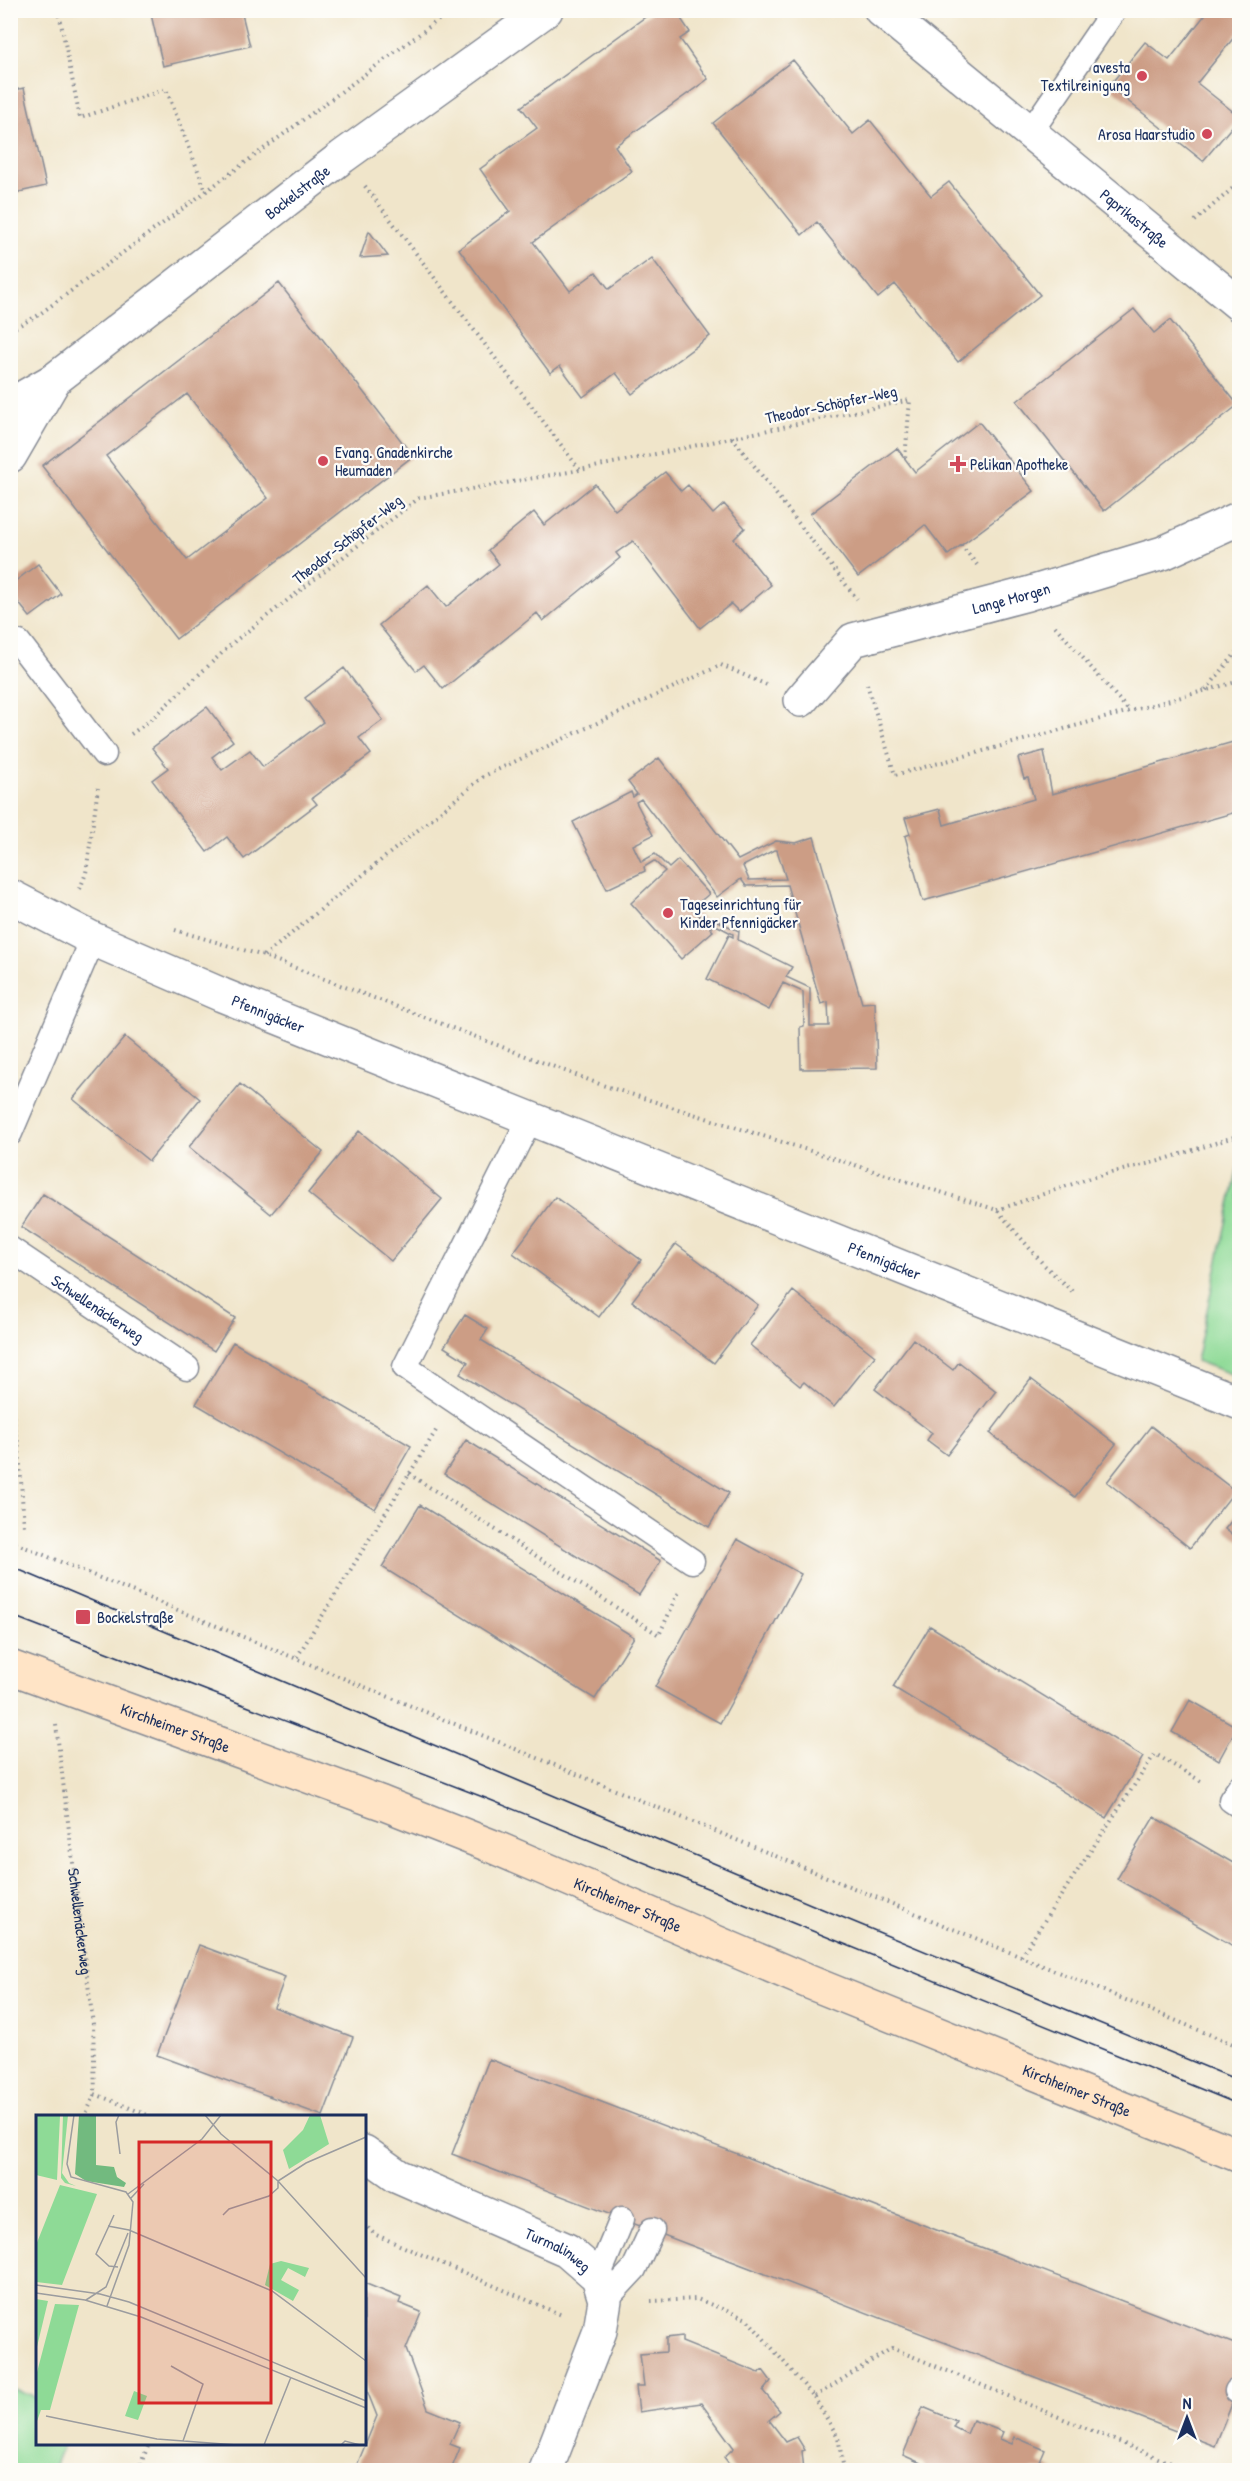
<svg xmlns="http://www.w3.org/2000/svg" width="1250" height="2481" viewBox="0 0 1250 2481" font-family="'Patrick Hand',sans-serif">
	<style>
		.green { fill: #8eda96; stroke: #54847a; stroke-width: 1.5 }
		.building { fill: #cc9d85; fill-rule: evenodd }
		.lines { fill: none; stroke-linecap: round; stroke-linejoin: round }
		.service-casing { stroke: #868a94; stroke-width: 27 }
		.minor-casing { stroke: #868a94; stroke-width: 36 }
		.tertiary-casing { stroke: #868a94; stroke-width: 36 }
		.secondary-casing { stroke: #868a94; stroke-width: 36 }
		.path { stroke: #868a94; stroke-width: 4; stroke-dasharray: 1.5 4.5; stroke-linecap: butt }
		.service { stroke: #fff; stroke-width: 24 }
		.minor { stroke: #fff; stroke-width: 33 }
		.tertiary { stroke: #fff; stroke-width: 33 }
		.secondary { stroke: #ffe4c6; stroke-width: 33 }
		.tram { stroke: #1b2f5e; stroke-width: 1.5 }
		.poi-dot { fill: #d1495b; stroke: #fdfcf7; stroke-width: 2 }
		.labels { text-anchor: middle; dominant-baseline: central; stroke-width: 4.5; stroke-linejoin: round; paint-order: stroke }
		.poi-label { font-size: 16px; fill: #1b2f5e; stroke: #fdfcf7; text-anchor: start }
		.street-label { font-size: 16px; fill: #1b2f5e; stroke: #fdfcf7 }
		.inset-road { fill: none; stroke: #9b9c9f; stroke-width: 1.5 }
		.view { fill: #d62828; fill-opacity: 0.15; stroke: #d62828; stroke-width: 3 }
		.inset-edge { fill: none; stroke: #1b2f5e; stroke-width: 3 }
	</style>
	<rect width="100%" height="100%" fill="#fdfcf7"/>
	<filter id="ink" filterUnits="userSpaceOnUse"><feTurbulence type="fractalNoise" baseFrequency=".0167" numOctaves="2"/><feDisplacementMap in="SourceGraphic" scale="12" xChannelSelector="R" yChannelSelector="G"/><feConvolveMatrix kernelMatrix="1 2 1 2 8 2 1 2 1" color-interpolation-filters="sRGB"/></filter>
	<filter id="wash" filterUnits="userSpaceOnUse"><feTurbulence type="fractalNoise" baseFrequency=".008" numOctaves="4" result="noise"/><feDisplacementMap in="SourceGraphic" scale="24" xChannelSelector="R" yChannelSelector="G"/><feGaussianBlur stdDeviation="1.35" result="paint"/><feColorMatrix in="noise" values="0 0 0 0 0 0 0 0 0 0 0 0 0 0 0 0 0 1.4 0 .05"/><feComposite in="paint" operator="in"/></filter>
	<g filter="url(#wash)">
		<rect width="100%" height="100%" fill="#f0e5ca"/>
		<path class="green" d="M1239,1163v214l-43,-16z
			M10,2388l27,10 1,46h25l-10,26h-42z"/>
		<g id="blocks">
			<path class="building" d="M150,10h91l9,36 -87,20z
				M655,10h20l15,22 -10,7 28,40 -93,67 17,25 -99,71 37,49 26,-19 13,17 43,-31 58,78 -78,58 -16,-21 -33,24 -23,-31 -10,7 -91,-124 51,-38 -30,-42 57,-41 -16,-21z
				M1209,10h31v20l-43,53 43,34 -37,44 -94,-75 36,-44 24,18z
				M793,60l60,74 17,-14 61,76 18,-14 91,113 -82,67 -63,-78 -17,14 -61,-76 -15,13 -89,-112z
				M24,88l22,98 -36,8v-103z
				M369,231l19,25 -28,2z
				M279,283l134,173 -237,183 -134,-173zM187,394l81,104 -81,62 -81,-104z
				M1134,309l20,24 16,-13 68,85 -134,106 -87,-110z
				M979,422l55,69 -86,64 -23,-30 -67,52 -48,-63 87,-66 18,24z
				M665,472l16,19 7,-6 25,29 11,-10 21,24 -11,11 37,46 -32,27 -8,-8 -31,24 -67,-87 -17,12 4,5 -77,63 -6,-8 -94,76 -19,-24 -8,6 -37,-46 49,-40 18,22 53,-43 -11,-14 46,-38 10,13 51,-41 20,26z
				M38,564l23,30 -31,23 -20,-25v-7z
				M344,668l39,52 -24,18 12,16 -59,44 5,6 -73,55 -17,-22 -20,15 -55,-72 16,-12 -16,-20 55,-41 26,34 -21,16 10,13 28,-20 13,17 60,-45 -18,-24z
				M1240,740v71l-317,90 -18,-65 5,-2 -5,-16 35,-9 4,16 90,-26 -6,-21 -4,1 -6,-21 26,-7 8,43z
				M659,758l79,102 38,-19 20,2 18,-6 48,166 13,-1 2,66 -76,1 -1,-42 4,-1 -1,-34 -20,-9 -14,27 -62,-31 22,-44 4,2v-3l-19,-10 -4,4 3,3 -32,28 -50,-56 34,-32 -11,-10 -10,6 1,4 -38,18 -34,-67 58,-30 2,5 4,-3 -9,-12zM641,799l76,98 24,-18 5,7 41,-1 34,119 7,-2 1,24h-19v-38l-24,-11 6,-10 -54,-27 1,-9 -28,-13 -4,6 -15,-16 17,-14 -31,-34 -9,8 -14,-14 -14,8 -8,-17 20,-10 -17,-33zM774,850h3l9,29 -37,1 -6,-14z
				M125,1037l75,62 -51,62 -76,-62z
				M240,1084l83,68 -52,62 -82,-67z
				M359,1131l83,68 -51,62 -83,-68z
				M43,1194l192,124 -21,33 -193,-124z
				M555,1197l86,63 -42,57 -86,-64z
				M676,1244l82,61 -44,58 -82,-62z
				M793,1291l82,65 -41,51 -30,-25 -4,4 -50,-41z
				M465,1315l23,14 -7,11 248,153 -20,34 -249,-153 8,-12 -24,-15z
				M913,1339l40,31 6,-8 37,29 -49,64 -20,-15 5,-7 -57,-44z
				M233,1342l178,104 -36,63 -179,-105z
				M1031,1379l85,65 -41,53 -85,-64z
				M1151,1426l84,65 -45,57 -83,-66z
				M466,1440l195,121 -22,34 -195,-121z
				M420,1505l214,132 -39,62 -213,-132z
				M1240,1510v31l-15,-12z
				M737,1539l64,35 -81,149 -65,-36z
				M930,1626l213,131 -37,61 -213,-131z
				M1190,1700l47,27 -18,33 -47,-28z
				M1154,1817l86,50v83l-123,-71z
				M199,1945l86,32 -11,30 79,30 -30,79 -166,-61z
				M489,2059l751,287v38l-25,62 -763,-292z
				M364,2283l37,15 -2,5 22,9 -15,37 22,60 32,13 -10,22 10,4 -9,22h-96l22,-54 -13,-33z
				M682,2336v6l77,31 4,-3 8,11 -8,10 17,20 -11,9 17,22 11,-5 8,13 -3,1 2,19h-70l-10,-13 10,-9 -33,-45 -62,9 -3,-26h8l-4,-32 26,-2v-14z
				M923,2407l33,14 -3,6 14,7 6,-14 30,12 -3,7 12,5 3,-7 30,13 -6,14 16,6h-129l-3,-6 -20,-9z"/>
		</g>
	</g>
	<g filter="url(#ink)">
		<use href="#blocks" fill-opacity="0" stroke="#868a94" stroke-width="1.5"/>
		<g class="lines">
			<g class="service-casing">
				<g id="service">
					<path d="M1029,134l85,-124"/>
					<path d="M19,643l85,111"/>
					<path d="M531,1117l-126,250 287,194"/>
					<path d="M10,1133l83,-194"/>
					<path id="s2" d="M10,1249l177,119"/>
					<path d="M1240,1787l-9,13 9,6"/>
					<path d="M598,2277l24,-58"/>
					<path d="M605,2300l29,-31 18,-39"/>
					<path d="M1237,2391l3,1"/>
				</g>
			</g>
			<g class="minor-casing">
				<g id="minor">
					<path id="s3" d="M881,10l359,295"/>
					<path id="s4" d="M801,700l52,-60 174,-46 136,-41 77,-35"/>
					<path id="s5" d="M10,896l83,43 129,56 1018,408"/>
					<path id="s6" d="M364,2152l34,24 169,74 31,27 7,23 -5,31 -54,139"/>
				</g>
			</g>
			<g class="tertiary-casing">
				<g id="tertiary">
					<path id="s7" d="M10,405l44,-25 288,-223 204,-147"/>
					<path d="M10,456l43,-74"/>
				</g>
			</g>
			<g class="secondary-casing">
				<g id="secondary">
					<path id="s8" d="M10,1667l372,136 112,44 315,135 431,174"/>
				</g>
			</g>
			<g class="path">
				<path d="M56,10l4,8 20,100 86,-29 40,102"/>
				<path d="M365,186l215,284"/>
				<path d="M1195,221l45,-39"/>
				<path d="M10,330l27,-14 415,-306"/>
				<path d="M732,437l125,162"/>
				<path d="M961,545l17,21"/>
				<path d="M1055,626l74,85"/>
				<path d="M867,684l28,91 345,-94"/>
				<path d="M1206,690l34,-42"/>
				<path d="M131,734l17,-12 87,-81 184,-143 161,-28 330,-70 -5,59"/>
				<path d="M80,889l6,-16 12,-85"/>
				<path d="M175,930l89,26 338,129 395,125 46,54 31,29"/>
				<path d="M264,956l220,-180 237,-111 46,20"/>
				<path d="M997,1210l93,-32 69,-17 81,-26"/>
				<path d="M10,1399l9,50 5,78"/>
				<path d="M10,1450l9,-1"/>
				<path d="M409,1474l250,161 20,-43"/>
				<path d="M10,1541l1230,506"/>
				<path d="M297,1657l140,-228"/>
				<path id="s1" d="M56,1725l37,299 2,70 -10,22"/>
				<path d="M1021,1956l134,-202 49,29"/>
				<path d="M95,2094l55,22"/>
				<path d="M364,2223l10,11 190,82"/>
				<path d="M651,2301l46,-2 50,20 67,78 78,-49 295,122"/>
				<path d="M814,2397l24,40 6,33"/>
				<path d="M138,2470l11,-26"/>
			</g>
			<use href="#service" class="service"/>
			<use href="#minor" class="minor"/>
			<use href="#tertiary" class="tertiary"/>
			<use href="#secondary" class="secondary"/>
			<path class="tram" d="M10,1566l810,342 420,173
				M10,1615l478,184 752,306"/>
		</g>
	</g>
	<g class="poi-dot">
		<circle cx="1142" cy="76" r="6"/>
		<circle cx="1207" cy="134" r="6"/>
		<circle cx="323" cy="461" r="6"/>
		<path d="M955 455h6v6h6v6h-6v6h-6v-6h-6v-6h6z"/>
		<circle cx="668" cy="913" r="6"/>
		<rect x="75" y="1609" width="16" height="16" rx="3"/>
	</g>
	<g class="labels">
		<g class="poi-label">
			<text x="1130" y="67" text-anchor="end">avesta<tspan x="1130" dy="18">Textilreinigung</tspan></text>
			<text x="1195" y="134" text-anchor="end">Arosa Haarstudio</text>
			<text x="335" y="452">Evang. Gnadenkirche<tspan x="335" dy="18">Heumaden</tspan></text>
			<text x="970" y="464">Pelikan Apotheke</text>
			<text x="680" y="904">Tageseinrichtung für<tspan x="680" dy="18">Kinder Pfennigäcker</tspan></text>
			<text x="97" y="1617">Bockelstraße</text>
		</g>
		<g class="street-label">
			<text stroke="none"><textPath href="#s7" startOffset="358">Bockelstraße</textPath></text>
			<text stroke="none"><textPath href="#s3" startOffset="328">Paprikastraße</textPath></text>
			<text transform="translate(831 404) rotate(-12)">Theodor-Schöpfer-Weg</text>
			<text transform="translate(347 539) rotate(-38)">Theodor-Schöpfer-Weg</text>
			<text stroke="none"><textPath href="#s4" startOffset="243">Lange Morgen</textPath></text>
			<text stroke="none"><textPath href="#s5" startOffset="284">Pfennigäcker</textPath></text>
			<text stroke="none"><textPath href="#s5" startOffset="948">Pfennigäcker</textPath></text>
			<text stroke="none"><textPath href="#s2" startOffset="106">Schwellenäckerweg</textPath></text>
			<text stroke="none"><textPath href="#s8" startOffset="176">Kirchheimer Straße</textPath></text>
			<text stroke="none"><textPath href="#s8" startOffset="662">Kirchheimer Straße</textPath></text>
			<text stroke="none"><textPath href="#s1" startOffset="198">Schwellenäckerweg</textPath></text>
			<text stroke="none"><textPath href="#s8" startOffset="1148">Kirchheimer Straße</textPath></text>
			<text stroke="none"><textPath href="#s6" startOffset="218">Turmalinweg</textPath></text>
		</g>
	</g>
	<g transform="translate(36 2115)">
		<rect width="330" height="330" fill="#f0e5ca"/>
		<path d="M0,0l24,1 -3,64 -21,-5zM27,0h5l-6,58 7,10 7,3 -11,-3 -4,-5zM274,0h10l9,29 -40,25 -6,-19 20,-20zM24,70l37,9 -35,91 -26,-3v-37zM245,146l28,7 -4,9 -17,-9 -7,12 18,10 -6,11 -28,-16 5,-21zM0,184l12,2 -12,50zM19,189l24,1 -29,105h-9l-5,14v-48zM98,276l13,5 -9,24 -13,-4z" fill="#8eda96"/>
		<path d="M43,0h17v50l18,2 3,10 9,6 -2,4 -38,-6 -11,-7z" fill="#72ba7f"/>
		<path class="inset-road" d="M38,0l-7,49 4,13 55,15 7,10 -4,43 -22,61M83,0l-3,7 4,32M169,0l16,19 57,47 88,97M92,79l74,-55 19,-24M95,83l13,-14M78,100l-18,39 13,12 9,1M187,100l6,-6 40,-13 9,-8v-7l28,-18 60,-26M72,111l21,4 143,61 94,70M0,170l64,9 29,8 237,99M0,178l49,7 56,17 225,91M50,185l20,-13 22,-54M135,251l32,18 -20,57M10,301l111,23 80,6M228,330l27,-68M305,330l4,-4 15,4"/>
		<path class="view" d="M103,27h132v261h-132z"/>
		<rect width="330" height="330" class="inset-edge"/>
	</g>
	<rect width="1250" height="2481" fill="none" stroke="#fdfcf7" stroke-width="36"/>
	<g transform="translate(1187 2418)" stroke="#fdfcf7" stroke-width="4.5" paint-order="stroke">
	<path d="M0-4.5L10 22L0 15L-10 22Z" fill="#1b2f5e"/>
	<text y="-9" font-size="16" font-weight="bold" text-anchor="middle" fill="#1b2f5e">N</text>
	</g>
</svg>
